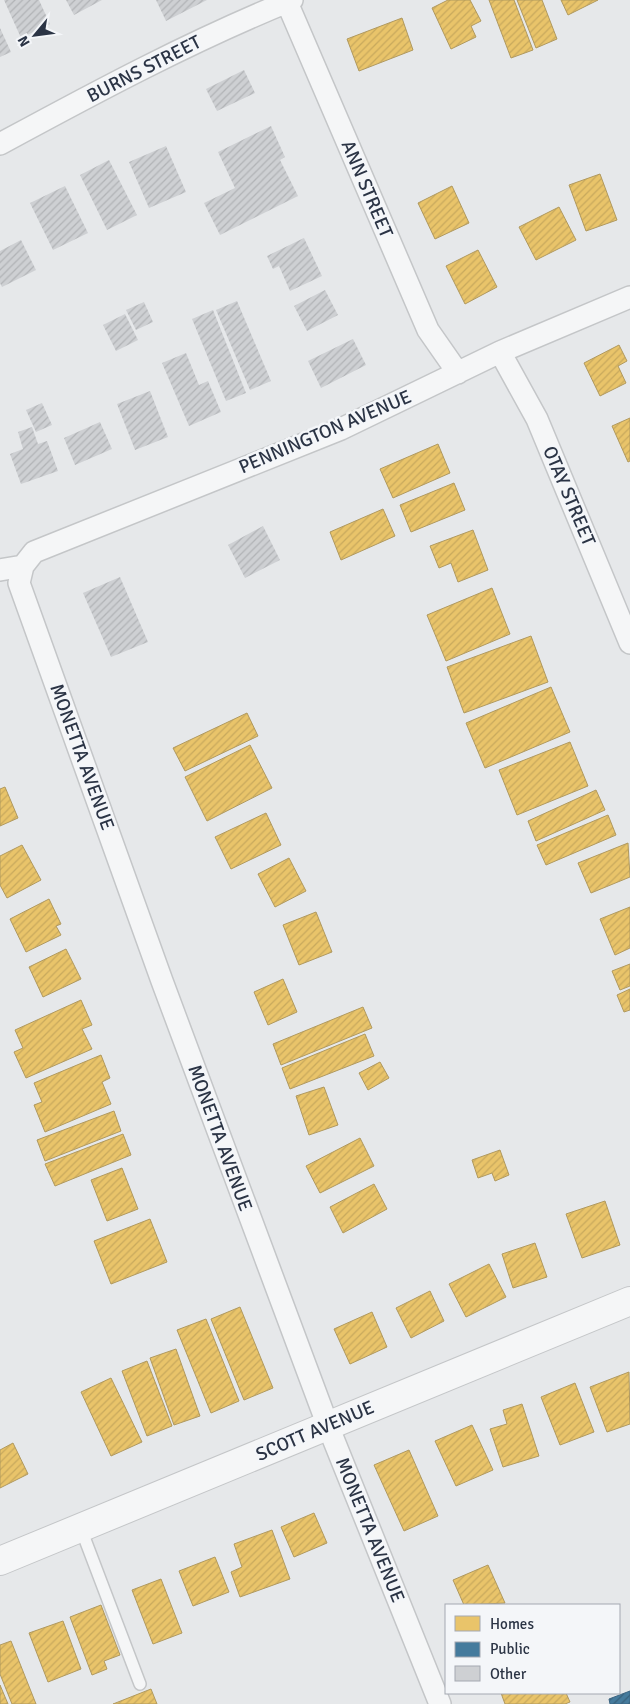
<svg xmlns="http://www.w3.org/2000/svg" width="630" height="1704" viewBox="0 0 630 1704" font-family="Signika,sans-serif">
	<style>
		.homes { fill: url(#homes-hatch); stroke: #b0995f }
		.public { fill: url(#public-hatch); stroke: #3d6683 }
		.building { fill: url(#building-hatch) }
		.lines { fill: none; stroke-linecap: round; stroke-linejoin: round }
		.service-casing { stroke: #c4c6c8; stroke-width: 14 }
		.minor-casing { stroke: #c4c6c8; stroke-width: 24 }
		.tertiary-casing { stroke: #c4c6c8; stroke-width: 30 }
		.service { stroke: #f5f6f7; stroke-width: 11 }
		.minor { stroke: #f5f6f7; stroke-width: 21 }
		.tertiary { stroke: #f5f6f7; stroke-width: 28 }
		.labels { text-anchor: middle; dominant-baseline: central; stroke-width: 5; stroke-linejoin: round; paint-order: stroke }
		.street-label { font-size: 19px; fill: #2b3445; stroke: #f4f6f9 }
	</style>
	<defs>
		<pattern id="homes-hatch" width="6" height="6" patternUnits="userSpaceOnUse" patternTransform="scale(1.25)"><rect width="6" height="6" fill="#e9c46a"/><path d="M-1 1l2-2M0 6l6-6M5 7l2-2" fill="none" stroke="#c8a95d"/></pattern>
		<pattern id="public-hatch" width="6" height="6" patternUnits="userSpaceOnUse" patternTransform="scale(1.25)"><rect width="6" height="6" fill="#457b9d"/><path d="M-1 1l2-2M0 6l6-6M5 7l2-2" fill="none" stroke="#37607b"/></pattern>
		<pattern id="building-hatch" width="6" height="6" patternUnits="userSpaceOnUse" patternTransform="scale(1.25)"><rect width="6" height="6" fill="#ced0d3"/><path d="M-1 1l2-2M0 6l6-6M5 7l2-2" fill="none" stroke="#b1b3b6"/></pattern>
	</defs>
	<rect width="100%" height="100%" fill="#e6e8ea"/>
	<path class="homes" d="M448,0h22l11,21 -10,5 5,11 -25,12 -19,-41z
		M489,0h25l19,50 -22,8z
		M517,0h25l15,39 -21,9z
		M561,0h37l-30,15z
		M402,18l11,32 -54,21 -12,-32z
		M600,174l17,46 -31,11 -17,-46z
		M452,186l17,37 -34,16 -17,-36z
		M559,207l17,33 -40,20 -17,-33z
		M478,250l19,37 -32,17 -19,-38z
		M619,345l8,16 -9,5 8,17 -26,13 -16,-33z
		M630,418v43l-2,1 -16,-36z
		M438,444l12,29 -57,25 -13,-29z
		M454,483l11,27 -54,22 -11,-27z
		M383,509l12,27 -54,24 -11,-28z
		M473,530l15,40 -30,12 -7,-19 -12,5 -9,-22z
		M492,588l18,46 -64,27 -19,-46z
		M531,636l17,46 -84,31 -17,-46z
		M551,687l19,45 -85,36 -19,-45z
		M247,713l11,23 -73,35 -12,-23z
		M570,742l18,44 -71,29 -18,-45z
		M250,745l22,43 -65,33 -22,-44z
		M5,787l13,31 -18,8v-37z
		M596,790l9,20 -69,31 -8,-20z
		M266,813l15,32 -50,24 -16,-32z
		M608,815l8,20 -70,30 -9,-20z
		M628,843l2,34 -39,16 -13,-30z
		M22,845l19,35 -34,18 -7,-13v-29z
		M289,858l17,33 -31,16 -17,-33z
		M49,899l12,25 -5,2 5,9 -35,17 -16,-33z
		M630,907v41l-15,7 -15,-36z
		M316,912l16,40 -33,13 -16,-40z
		M66,949l15,30 -38,18 -14,-30z
		M630,964v22l-10,4 -8,-19z
		M283,979l14,33 -29,13 -14,-33z
		M630,989v21l-6,2 -7,-17z
		M81,1000l11,25 -10,4 10,20 -66,29 -12,-26 9,-4 -8,-18z
		M363,1007l9,21 -91,37 -8,-21z
		M365,1034l9,22 -84,33 -8,-21z
		M101,1055l9,23 -8,4 9,22 -66,28 -11,-27 8,-3 -8,-19z
		M380,1062l9,16 -21,12 -9,-17z
		M324,1087l14,38 -29,10 -13,-39z
		M114,1111l7,20 -76,30 -8,-21z
		M123,1134l8,21 -76,31 -10,-22z
		M360,1138l14,28 -54,27 -14,-27z
		M500,1150l9,25 -14,6 -3,-8 -14,5 -6,-18z
		M122,1168l16,41 -31,12 -16,-41z
		M374,1184l13,25 -44,24 -13,-26z
		M605,1201l15,44 -38,13 -16,-44z
		M150,1219l17,43 -56,22 -17,-43z
		M535,1243l12,34 -34,11 -11,-34z
		M489,1264l17,33 -40,20 -17,-33z
		M430,1291l14,30 -33,17 -15,-30z
		M240,1307l33,81 -29,12 -33,-81z
		M372,1312l15,35 -37,17 -16,-35z
		M206,1319l33,82 -28,12 -34,-83z
		M176,1349l24,67 -26,9 -24,-67z
		M147,1361l25,65 -25,10 -25,-65z
		M629,1372l1,52 -23,8 -17,-45z
		M111,1378l31,64 -31,14 -30,-64z
		M575,1383l19,49 -34,13 -19,-48z
		M522,1404l17,52 -36,11 -13,-38 17,-5 -4,-14z
		M472,1425l21,45 -37,16 -21,-45z
		M13,1443l15,31 -28,14v-38z
		M409,1450l29,66 -34,15 -30,-66z
		M314,1513l13,30 -33,14 -13,-30z
		M272,1530l18,49 -50,18 -9,-25 11,-5 -8,-23z
		M215,1557l14,35 -36,14 -14,-35z
		M488,1565l17,38 -41,2 -11,-25z
		M161,1579l21,54 -29,11 -21,-54z
		M101,1605l19,50 -16,6 3,8 -15,6 -22,-58z
		M63,1621l18,48 -33,13 -19,-49z
		M11,1641l25,63h-24l-12,-30v-29z
		M0,1685l8,19h-8z
		M151,1689l6,15h-44z
		M501,1693h65l4,9 -5,2h-60z"/>
	<path class="public" d="M630,1691v13h-20l-1,-5z"/>
	<path class="building" d="M4,0h35l11,24 -29,14z
		M66,0h36l-28,15z
		M156,0h51l-41,21z
		M0,28l11,24 -11,5z
		M244,70l11,23 -38,18 -11,-22z
		M271,126l14,31 -5,3 18,36 -78,39 -16,-32 31,-15 -17,-36z
		M166,146l20,46 -37,16 -20,-46z
		M109,160l28,55 -30,15 -27,-55z
		M65,186l23,47 -35,17 -23,-47z
		M304,238l18,38 -32,15 -11,-25 -6,3 -6,-13z
		M21,240l15,30 -34,17 -2,-4v-32z
		M325,290l13,25 -31,16 -13,-25z
		M237,301l34,80 -21,9 -34,-80z
		M144,302l9,20 -17,8 -10,-20z
		M213,310l33,83 -20,8 -34,-82z
		M125,314l13,26 -22,11 -13,-26z
		M353,339l13,26 -45,23 -13,-27z
		M186,353l13,32 9,-4 13,31 -32,14 -27,-63z
		M150,391l18,46 -33,13 -18,-46z
		M42,403l10,22 -16,7 -10,-22z
		M100,422l12,27 -37,16 -11,-27z
		M32,427l6,17 9,-3 11,30 -37,13 -11,-30 13,-5 -5,-17z
		M263,526l17,34 -35,18 -17,-33z
		M120,577l28,65 -37,15 -28,-64z"/>
	<g class="lines">
		<g class="service-casing">
			<path id="service" d="M81,1529l59,155"/>
		</g>
		<g class="minor-casing">
			<path id="minor" d="M286,0l142,330 30,43
				M0,144c96,-52 191,-103 292,-144
				M500,352l37,67 93,224
				M0,570l23,-4
				M440,1704l-112,-278 -166,-445 -143,-398 4,-17 11,-14 307,-123 159,-77 130,-55"/>
		</g>
		<g class="tertiary-casing">
			<path id="tertiary" d="M0,1561l630,-260"/>
		</g>
		<use href="#service" class="service"/>
		<use href="#minor" class="minor"/>
		<use href="#tertiary" class="tertiary"/>
	</g>
	<g class="labels">
		<g class="street-label">
			<text transform="translate(144 69) rotate(-27)">BURNS STREET</text>
			<text transform="translate(367 189) rotate(67)">ANN STREET</text>
			<text transform="translate(325 432) rotate(-23)">PENNINGTON AVENUE</text>
			<text transform="translate(569 496) rotate(67)">OTAY STREET</text>
			<text transform="translate(82 757) rotate(70)">MONETTA AVENUE</text>
			<text transform="translate(220 1138) rotate(70)">MONETTA AVENUE</text>
			<text transform="translate(315 1431) rotate(-23)">SCOTT AVENUE</text>
			<text transform="translate(370 1530) rotate(68)">MONETTA AVENUE</text>
		</g>
	</g>
	<rect x="445" y="1604" width="175" height="90" fill="#f4f6f9" stroke="#a4a8b1"/>
	<rect x="455" y="1616" width="25" height="15" fill="#e9c46a" stroke="#a4a8b1"/>
	<text x="490" y="1629" font-size="15" fill="#2b3445">Homes</text>
	<rect x="455" y="1642" width="25" height="15" fill="#457b9d" stroke="#a4a8b1"/>
	<text x="490" y="1654" font-size="15" fill="#2b3445">Public</text>
	<rect x="455" y="1666" width="25" height="15" fill="#ced0d3" stroke="#a4a8b1"/>
	<text x="490" y="1679" font-size="15" fill="#2b3445">Other</text>
	<g transform="translate(35 35) rotate(241)" stroke="#f4f6f9" stroke-width="4" paint-order="stroke">
	<path d="M0-4L9 19L0 12L-9 19Z" fill="#2b3445"/>
	<text y="-8" font-size="14" font-weight="bold" text-anchor="middle" fill="#2b3445">N</text>
	</g>
</svg>
